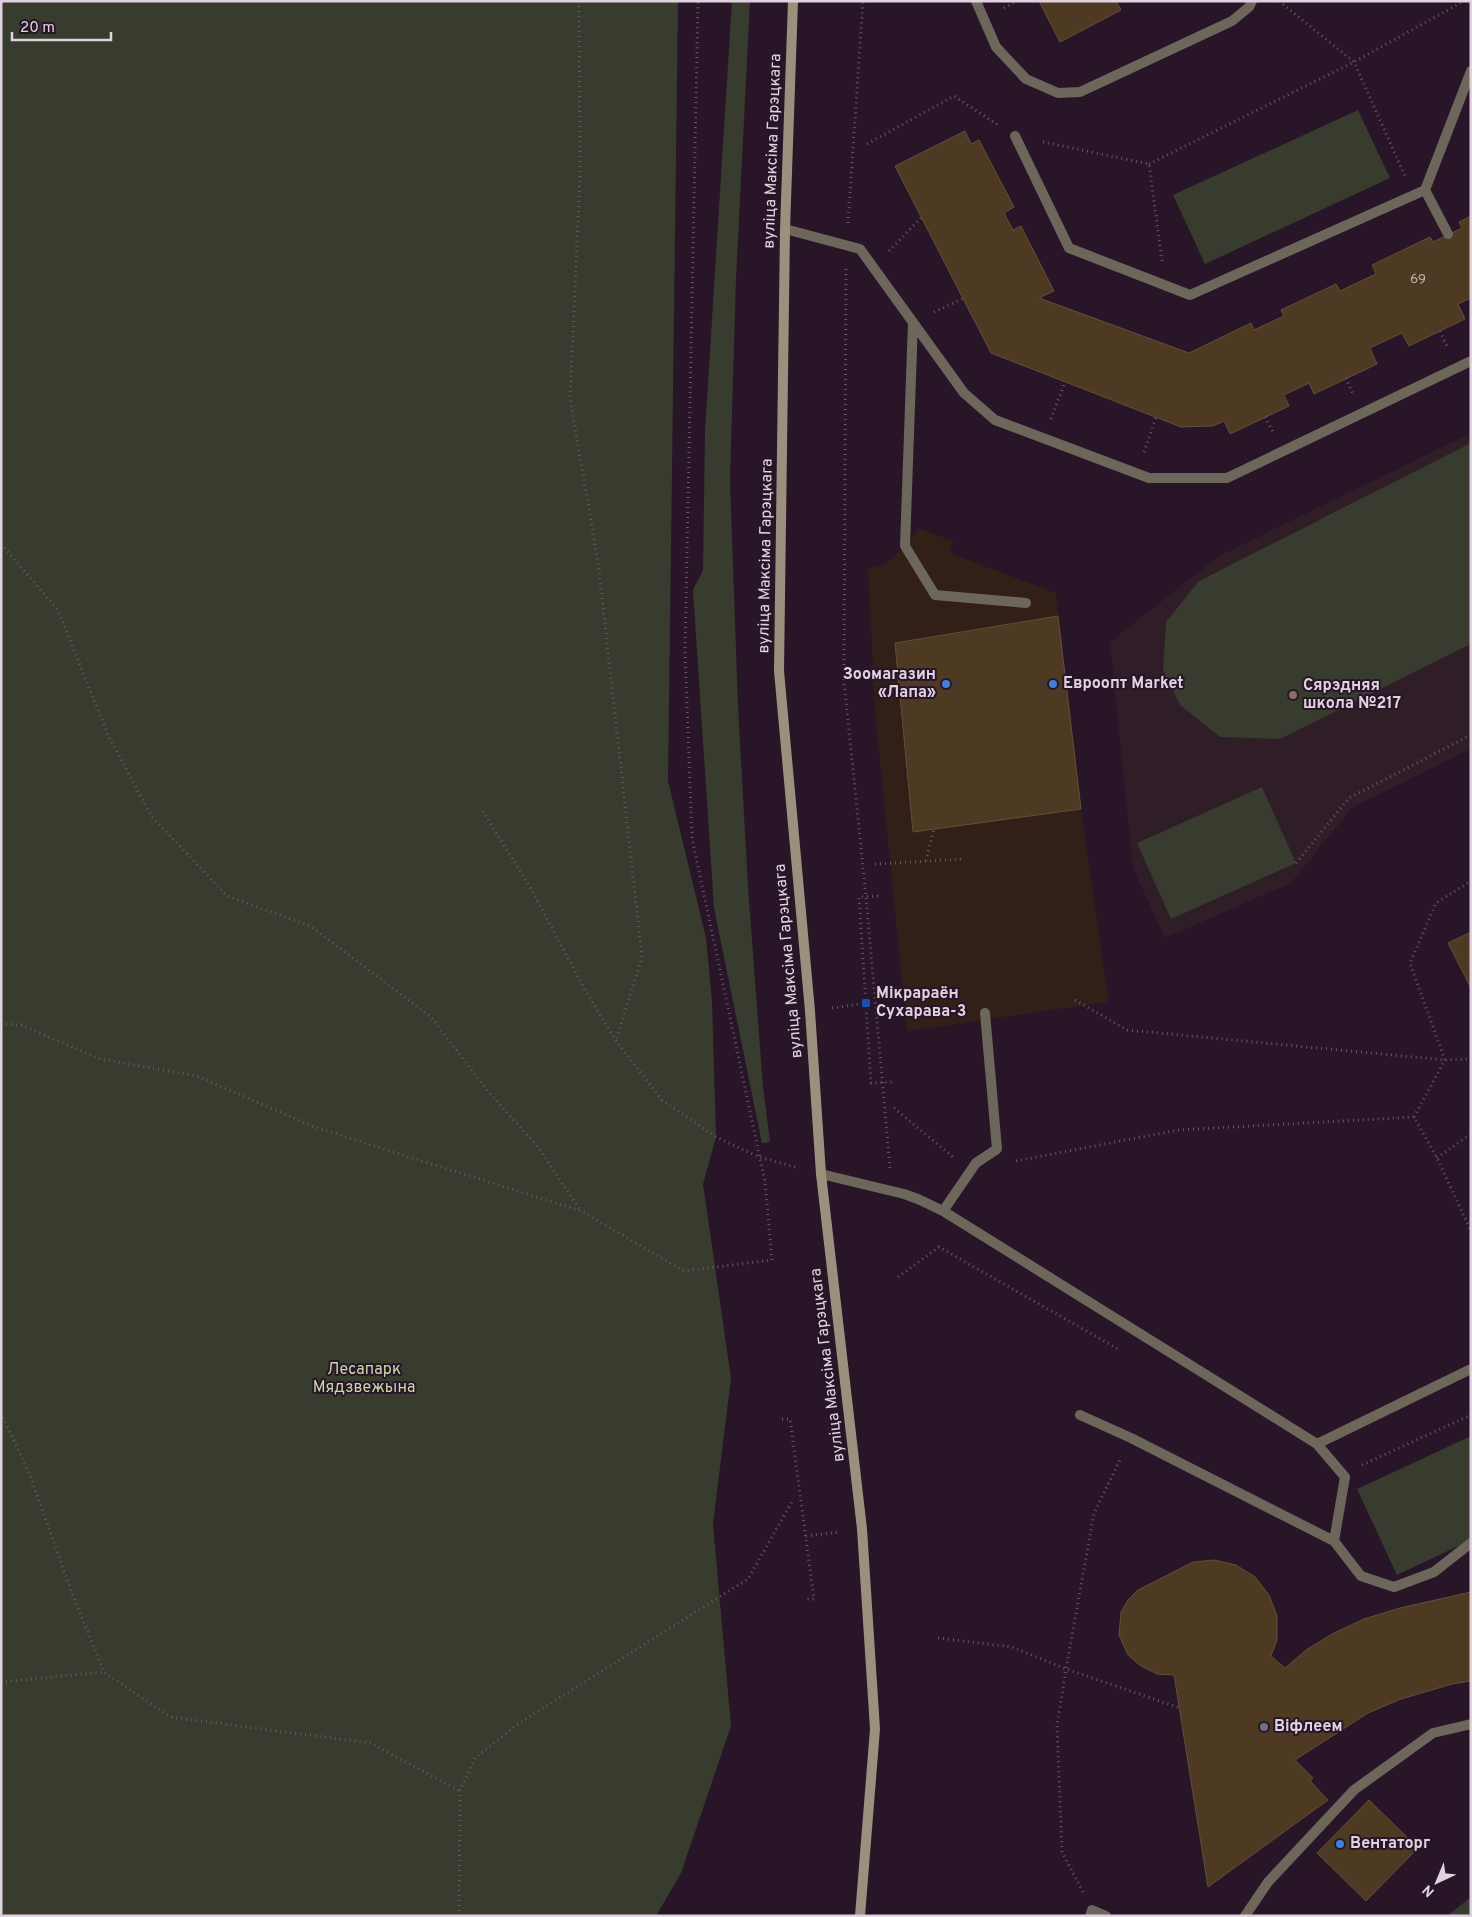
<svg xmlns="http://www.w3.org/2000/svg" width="1472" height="1917" viewBox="0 0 1472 1917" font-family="Overpass,sans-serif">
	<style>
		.commercial { fill: #311f18 }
		.education { fill: #2f1e27 }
		.green { fill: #373c2e }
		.building { fill: #4e3923; stroke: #644e38 }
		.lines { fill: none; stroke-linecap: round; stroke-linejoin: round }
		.path { stroke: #685767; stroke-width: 3; stroke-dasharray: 1 4; stroke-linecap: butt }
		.service { stroke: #6d665a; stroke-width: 10 }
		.secondary { stroke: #9b907c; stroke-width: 10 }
		.shop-dot { fill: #3f7fe0; stroke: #281528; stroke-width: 2 }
		.education-dot { fill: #8d6e63; stroke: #281528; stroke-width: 2 }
		.transit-dot { fill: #1a4fb4; stroke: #281528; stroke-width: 2 }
		.worship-dot { fill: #6b7280; stroke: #281528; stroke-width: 2 }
		.labels { text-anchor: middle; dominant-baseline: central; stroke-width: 4; stroke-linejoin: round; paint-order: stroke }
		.number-label { font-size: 14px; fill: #bcacb0 }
		.street-label { font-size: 16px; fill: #e0d3df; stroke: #281528 }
		.poi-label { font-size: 16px; font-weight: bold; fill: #e0d3df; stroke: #281528; text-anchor: start }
		.park-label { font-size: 16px; fill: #c6d9a6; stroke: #281528 }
	</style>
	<rect width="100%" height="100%" fill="#281528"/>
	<path class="commercial" d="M919,529l35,12 -4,12 106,40 25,216 28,193 -202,29 -32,-319 -7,-144 17,-3 20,-19z"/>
	<path class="education" d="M1471,433v316l-118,58 -62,76 -126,55 -32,-70 -23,-226 109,-86z"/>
	<path class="green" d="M1,1h677l-10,780 38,157 6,63 4,136 -13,47 28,194 -18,146 18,202 -50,147 -25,43h-655z
		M732,1h18l-14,277 -6,201 8,228 10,180 15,200 7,55 -8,1 -48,-235 -21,-318 10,-20 2,-139z
		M1358,110l32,68 -185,86 -32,-69z
		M1471,443v201l-191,95 -60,-2 -40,-32 -17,-35 3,-48 33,-41z
		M1262,787l34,76 -125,56 -34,-76z
		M1471,1436v104l-74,35 -40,-86z
		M1471,1897v19h-24z"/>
	<path class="building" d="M1039,1h77l5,9 -61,32z
		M965,131l6,13 8,-4 35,67 -10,6 9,17 8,-4 33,65 -15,7 150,55 62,-30 3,7 30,-14 -3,-6 55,-26 4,7 36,-17 -4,-9 58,-28 3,5 29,-14 -3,-6 12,-6v82l-13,6 7,15 -56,27 -7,-13 -32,15 7,16 -63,30 -5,-11 -25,12 5,11 -59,28 -6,-13 -11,5 -32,1 -190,-74 -96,-187z
		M1058,616l23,193 -168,23 -18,-189z
		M1471,932v56l-23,-45z
		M1214,1560l22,5 19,12 14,18 8,21v24l-6,16 14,12 21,-18 26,-16 32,-15 36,-11 71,-16v89l-19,3 -51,15 -33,14 -73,47 18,18 -3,3 18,19 -120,87 -34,-212 -17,-1 -16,-8 -13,-11 -9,-20 2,-23 7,-12 10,-10 55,-28z
		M1369,1800l49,48 -52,53 -49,-48z"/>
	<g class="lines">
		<path class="path" d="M579,1l1,176 -10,221 28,164 44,395 -26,84
			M1279,1l75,61 51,114
			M1004,8l13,-7
			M1043,142l106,22 13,97
			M867,144l87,-48 44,29
			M1149,164l205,-102 110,-61
			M848,223l15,-222
			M889,251l32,-33
			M846,269l-2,412 22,216 24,271
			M934,312l28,-13
			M1440,331l8,18
			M1346,378l7,16
			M1265,417l8,15
			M1051,419l14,-37
			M1144,452l12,-35
			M1,544l57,66 50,125 44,82 75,79 83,30 121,91 55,72 52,58 42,63
			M483,811l48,78 53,99 32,53 46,59 54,37 43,20 40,11
			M926,861l8,-32
			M1296,863l53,-65 122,-63
			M875,864l89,-5
			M878,896l-19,1 12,186 21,-1
			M1075,1000l52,30 318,30 26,-1
			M832,1008l34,-5
			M1,1024l20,1 79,34 97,17 117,51 267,84 103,60 88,-11 -7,-78 -73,-344 -7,-186 13,-651
			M894,1108l59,49
			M1414,1117l31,-57 -35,-97 26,-60 35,-22
			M1437,1158l34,-24
			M1016,1161l162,-31 236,-13 23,41 34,73
			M898,1277l41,-30 179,102
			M1,1413l29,62 43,121 31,76 66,45 200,26 90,48
			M782,1419h8l24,180h-8
			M1362,1465l109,-50
			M806,1536l34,-4
			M938,1638l74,9 54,22 114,39
			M1,1682l103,-10
			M1083,1892l-21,-40 -5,-126 9,-57 28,-156 27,-55
			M459,1916l1,-125 15,-33 43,-34 230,-145 45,-79"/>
		<path class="service" d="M976,1l20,46 30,32 32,14 22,-1 152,-71 17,-14 3,-6
			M1015,136l54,112 121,47 235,-105
			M785,229l75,20 104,144 31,27 154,58h78l244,-117
			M1448,234l-23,-44 46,-119
			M913,322l-8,224 30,49 91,8
			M821,1174l83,20 14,5 25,12 374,233 154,-75
			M943,1211l33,-48 21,-14 -12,-136
			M1080,1415l51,23 203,103 11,-64 -28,-33
			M1334,1541l27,35 33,11 40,-15 37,-29
			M1090,1916l2,-6 14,6
			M1245,1916l23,-34 86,-92 79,-57 38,-9"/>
		<path class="secondary" d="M793,1l-8,228 -6,442 31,340 11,163 41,355 13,200 -15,187"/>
	</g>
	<g class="shop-dot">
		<circle cx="946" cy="684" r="5"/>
		<circle cx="1053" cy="684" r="5"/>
		<circle cx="1340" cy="1844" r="5"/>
	</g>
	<circle class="education-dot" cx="1293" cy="695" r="5"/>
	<rect class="transit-dot" x="861" y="998" width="10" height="10" rx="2.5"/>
	<circle class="worship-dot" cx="1264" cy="1727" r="5"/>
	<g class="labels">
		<g class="number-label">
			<text x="1418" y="279">69</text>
		</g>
		<g class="street-label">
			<text transform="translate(773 151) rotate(-88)">вуліца Максіма Гарэцкага</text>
			<text transform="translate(766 556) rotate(-89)">вуліца Максіма Гарэцкага</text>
			<text transform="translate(789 961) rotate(-95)">вуліца Максіма Гарэцкага</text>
			<text transform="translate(828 1365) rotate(-97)">вуліца Максіма Гарэцкага</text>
		</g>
		<g class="poi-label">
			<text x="936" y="675" text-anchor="end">Зоомагазин<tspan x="936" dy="18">«Лапа»</tspan></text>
			<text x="1063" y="684">Евроопт Market</text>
			<text x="1303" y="686">Сярэдняя<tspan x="1303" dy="18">школа №217</tspan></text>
			<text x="876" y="994">Мікрараён<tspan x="876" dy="18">Сухарава-3</tspan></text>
			<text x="1274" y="1727">Віфлеем</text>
			<text x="1350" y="1844">Вентаторг</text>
		</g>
		<g class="park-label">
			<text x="364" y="1370">Лесапарк<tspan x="364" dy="18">Мядзвежына</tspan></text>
		</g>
	</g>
	<rect width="1472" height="1917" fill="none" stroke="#e0d3df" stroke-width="5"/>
	<g transform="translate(1437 1882) rotate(224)" stroke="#281528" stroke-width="4" paint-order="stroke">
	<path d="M0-4L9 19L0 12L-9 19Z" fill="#e0d3df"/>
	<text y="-8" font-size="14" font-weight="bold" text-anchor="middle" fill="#e0d3df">N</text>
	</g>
	<path d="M12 32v8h99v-8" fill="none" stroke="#e0d3df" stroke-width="2.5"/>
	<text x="20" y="32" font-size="15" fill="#e0d3df" stroke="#281528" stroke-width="4" paint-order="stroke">20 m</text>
</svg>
